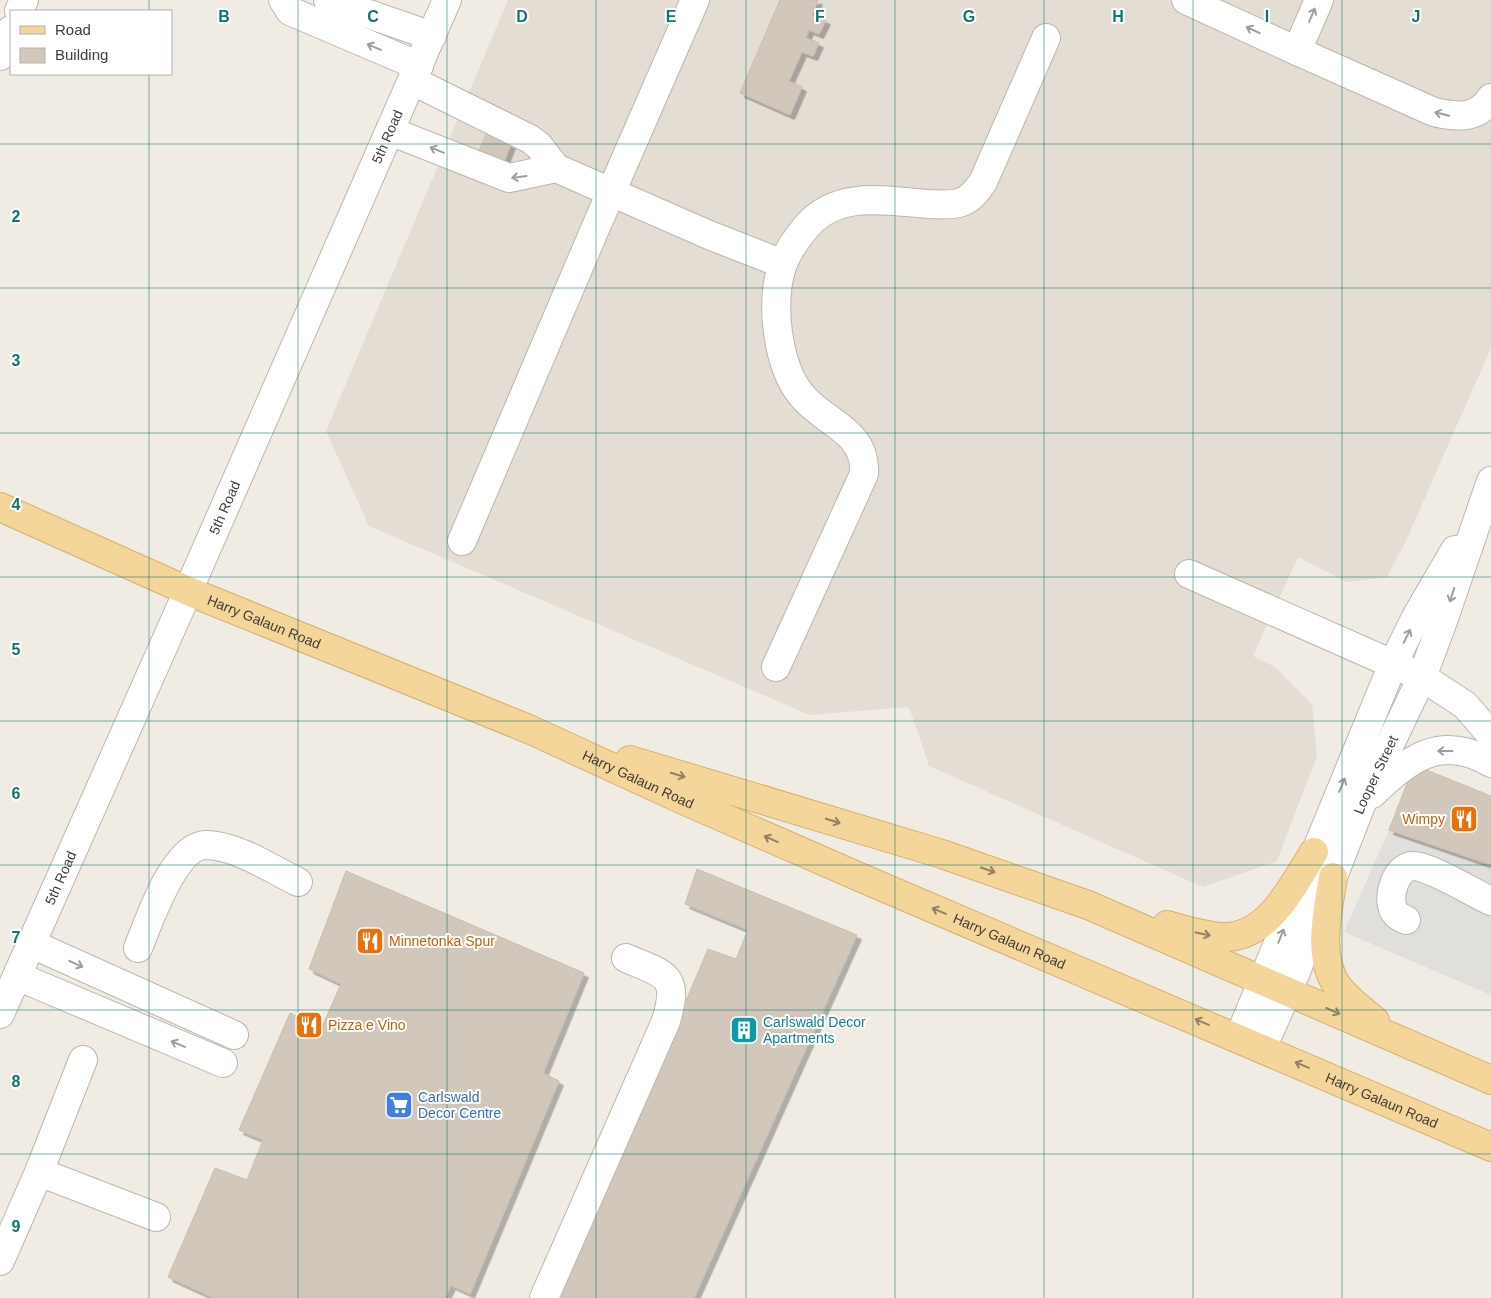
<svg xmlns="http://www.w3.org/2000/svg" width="1491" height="1298" viewBox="0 0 1491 1298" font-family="Arial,sans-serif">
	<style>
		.residential { fill: #e4ddd3 }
		.parking { fill: #e1dfdc }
		.building { fill: #d1c7bb; stroke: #cabeaf; filter: url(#shadow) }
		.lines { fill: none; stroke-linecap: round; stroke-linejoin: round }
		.minor-casing { stroke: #bdb6ab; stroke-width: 30 }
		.major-casing { stroke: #d7b16c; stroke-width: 30 }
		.minor { stroke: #fff; stroke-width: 28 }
		.major { stroke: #f4d59a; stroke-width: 28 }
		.oneway { stroke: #a09e9a }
		.oneway2 { stroke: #928162 }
		.grid { fill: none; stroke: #0f766e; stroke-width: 1; stroke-opacity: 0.55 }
		.labels { text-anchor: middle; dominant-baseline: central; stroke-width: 4; stroke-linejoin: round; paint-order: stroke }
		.street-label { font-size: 14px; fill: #423c35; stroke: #fff }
		.food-label { font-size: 14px; fill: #c56008; stroke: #fff; text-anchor: start }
		.culture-label { font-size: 14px; fill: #0d838f; stroke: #fff; text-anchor: start }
		.shop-label { font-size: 14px; fill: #366cbe; stroke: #fff; text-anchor: start }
		.grid-label { font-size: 16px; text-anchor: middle; font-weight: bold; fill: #0f766e; stroke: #fff; stroke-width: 4; stroke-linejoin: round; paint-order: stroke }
	</style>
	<defs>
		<filter id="shadow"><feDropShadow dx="4.5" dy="4.5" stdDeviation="0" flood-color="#0004"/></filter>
	</defs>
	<rect width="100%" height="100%" fill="#f0ece4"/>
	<path class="residential" d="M508,0h983v348l-86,195 -18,34 -40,5 -49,-25 -45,99 22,11 37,37 5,52 -40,105 -74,26 -274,-121 -20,-59 -99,8 -441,-189 -43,-95z"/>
	<path class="parking" d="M1389,830l102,35v130l-147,-63z"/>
	<path class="building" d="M780,0h38l-6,15 14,5 -7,14 -10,-4 -3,8 13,5 -6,13 -11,-4 -13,29 13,6 -12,28 -50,-22z
		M486,134l25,10 -10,26 -26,-9z
		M1414,765l77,31v69l-102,-35z
		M697,869l160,66 -163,363h-134l148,-349 28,10 12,-29 -63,-26z
		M346,871l238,102 -41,100 16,8 -89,213 -19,-9 -6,13h-231l-46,-21 47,-109 32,12 16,-40 -24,-10 51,-117 31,16 20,-45 -32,-15z"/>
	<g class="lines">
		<g class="minor-casing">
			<g id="minor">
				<path d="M283,0l7,11 129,55"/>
				<path d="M328,0l104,36"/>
				<path d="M1186,0l111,51"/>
				<path d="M1319,0l-22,51 137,61c22,5 43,8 57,-14"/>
				<path d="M19,11l5,-11"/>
				<path d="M0,56l11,-26"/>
				<path d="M413,81l117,58 9,7 17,22 153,67 74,29"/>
				<path d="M390,131l119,47 47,-10"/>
				<path d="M462,541l133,-312 100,-229"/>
				<path d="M1189,574l233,103 43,28 26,30"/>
				<path d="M776,667l88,-193c3,-42 -37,-50 -60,-76 -27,-29 -35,-98 -21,-134 5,-14 14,-26 24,-38 31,-36 79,-25 121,-22 11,0 23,2 34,-2 10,-4 15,-12 21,-20l63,-144"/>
				<path d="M1372,794c37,-35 68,-61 119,-31"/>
				<path d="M1406,920c-5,-2 -10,-5 -12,-9 -8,-13 2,-45 19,-45 17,0 60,27 78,35"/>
				<path d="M32,944l202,91"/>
				<path d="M138,948c11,-26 36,-104 69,-103 31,1 64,24 91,37"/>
				<path d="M17,976l206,87"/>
				<path id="s1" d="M0,1014l188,-423 259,-591"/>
				<path d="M1239,1038l154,-374 23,-47 39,-67"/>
				<path id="s2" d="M1262,1048l34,-76 65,-167 61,-128 20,-53 49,-143"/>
				<path d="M39,1172l117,45"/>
				<path d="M0,1261l39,-89 44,-112"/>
				<path d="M544,1298l122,-277c14,-47 -1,-46 -40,-63"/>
			</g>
		</g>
		<g class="major-casing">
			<g id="major">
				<path id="s3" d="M0,507l188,84 343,139 152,70 181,79 627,268"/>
				<path d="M630,760l312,94 146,51 403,175"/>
				<path d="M1333,877c-5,33 -17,80 5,110 10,13 24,23 37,34"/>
				<path d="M1167,925c18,5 37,11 56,12 46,1 70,-52 91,-85"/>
			</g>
		</g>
		<use href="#minor" class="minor"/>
		<use href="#major" class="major"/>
	</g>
	<defs><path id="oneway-shaft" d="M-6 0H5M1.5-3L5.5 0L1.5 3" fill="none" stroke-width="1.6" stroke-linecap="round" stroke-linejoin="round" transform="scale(1.25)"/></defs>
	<g class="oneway">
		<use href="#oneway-shaft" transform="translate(1312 15) rotate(-67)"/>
		<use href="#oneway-shaft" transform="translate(1253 30) rotate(-155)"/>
		<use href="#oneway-shaft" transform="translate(374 47) rotate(-157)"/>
		<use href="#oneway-shaft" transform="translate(1442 114) rotate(-166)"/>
		<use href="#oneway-shaft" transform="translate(437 150) rotate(-158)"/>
		<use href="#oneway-shaft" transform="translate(519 177) rotate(172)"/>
		<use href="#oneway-shaft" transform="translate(1452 595) rotate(108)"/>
		<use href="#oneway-shaft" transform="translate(1407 636) rotate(-64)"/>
		<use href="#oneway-shaft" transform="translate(1445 751) rotate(-180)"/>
		<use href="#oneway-shaft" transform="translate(1342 785) rotate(-67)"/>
		<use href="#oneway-shaft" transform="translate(1281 936) rotate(-69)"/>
		<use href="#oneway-shaft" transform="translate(76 964) rotate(24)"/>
		<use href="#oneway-shaft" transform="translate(178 1044) rotate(-157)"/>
	</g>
	<g class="oneway2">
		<use href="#oneway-shaft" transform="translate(678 775) rotate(17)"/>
		<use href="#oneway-shaft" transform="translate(833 821) rotate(17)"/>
		<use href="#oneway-shaft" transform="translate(771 839) rotate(-156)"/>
		<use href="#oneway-shaft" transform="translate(988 870) rotate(19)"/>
		<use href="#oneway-shaft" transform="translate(939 911) rotate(-157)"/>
		<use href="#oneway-shaft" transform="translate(1203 934) rotate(12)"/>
		<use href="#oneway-shaft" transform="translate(1333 1011) rotate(24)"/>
		<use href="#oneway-shaft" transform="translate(1202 1022) rotate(-157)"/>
		<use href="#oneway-shaft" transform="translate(1302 1065) rotate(-157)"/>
	</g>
	<path class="grid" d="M149,0v11M298,0v1298M447,0v1298M596,0v1298M746,0v1298M895,0v1298M1044,0v1298M1193,0v1298M1342,0v1298M149,74v1224M0,144h1491M0,288h1491M0,433h1491M0,577h1491M0,721h1491M0,865h1491M0,1010h1491M0,1154h1491"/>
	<defs>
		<g id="restaurant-square" transform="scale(1.4375)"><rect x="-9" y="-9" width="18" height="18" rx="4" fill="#e8710a" stroke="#fff"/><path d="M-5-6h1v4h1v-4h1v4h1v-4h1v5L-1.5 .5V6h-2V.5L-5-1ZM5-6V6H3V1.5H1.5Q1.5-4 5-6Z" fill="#fff"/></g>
		<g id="building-square" transform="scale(1.4375)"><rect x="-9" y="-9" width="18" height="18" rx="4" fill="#0f9aa8" stroke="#fff"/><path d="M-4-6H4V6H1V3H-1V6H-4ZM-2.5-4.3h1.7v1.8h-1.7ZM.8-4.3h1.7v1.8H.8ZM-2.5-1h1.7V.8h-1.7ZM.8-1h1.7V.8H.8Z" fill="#fff"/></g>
		<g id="supermarket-square" transform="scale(1.4375)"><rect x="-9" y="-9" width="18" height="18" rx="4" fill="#3f7fe0" stroke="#fff"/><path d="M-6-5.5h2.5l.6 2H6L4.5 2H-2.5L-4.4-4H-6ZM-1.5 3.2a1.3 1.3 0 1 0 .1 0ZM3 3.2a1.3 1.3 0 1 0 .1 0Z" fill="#fff"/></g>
	</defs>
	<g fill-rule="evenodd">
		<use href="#restaurant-square" x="1464" y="819"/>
		<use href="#restaurant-square" x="370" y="941"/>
		<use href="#restaurant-square" x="309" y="1025"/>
		<use href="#building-square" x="744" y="1030"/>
		<use href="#supermarket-square" x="399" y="1105"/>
	</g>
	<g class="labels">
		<g class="street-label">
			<text stroke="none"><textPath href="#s1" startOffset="959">5th Road</textPath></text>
			<text stroke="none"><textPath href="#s1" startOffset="554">5th Road</textPath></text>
			<text stroke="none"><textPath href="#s3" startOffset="288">Harry Galaun Road</textPath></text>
			<text stroke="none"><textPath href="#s2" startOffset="296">Looper Street</textPath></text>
			<text stroke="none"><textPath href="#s3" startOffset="694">Harry Galaun Road</textPath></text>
			<text stroke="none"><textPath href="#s1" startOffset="149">5th Road</textPath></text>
			<text stroke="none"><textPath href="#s3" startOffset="1099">Harry Galaun Road</textPath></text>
			<text stroke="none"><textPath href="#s3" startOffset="1504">Harry Galaun Road</textPath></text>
		</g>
		<g class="food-label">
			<text x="1445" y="819" text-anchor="end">Wimpy</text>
			<text x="389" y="941">Minnetonka Spur</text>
			<text x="328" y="1025">Pizza e Vino</text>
		</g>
		<g class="culture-label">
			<text x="763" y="1022">Carlswald Decor<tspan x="763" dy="16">Apartments</tspan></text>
		</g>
		<g class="shop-label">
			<text x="418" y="1097">Carlswald<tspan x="418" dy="16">Decor Centre</tspan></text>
		</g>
	</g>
	<g class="grid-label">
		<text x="224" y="22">B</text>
		<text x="373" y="22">C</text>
		<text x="522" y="22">D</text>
		<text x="671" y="22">E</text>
		<text x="820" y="22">F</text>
		<text x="969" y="22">G</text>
		<text x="1118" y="22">H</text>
		<text x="1267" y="22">I</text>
		<text x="1416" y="22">J</text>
		<text x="16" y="222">2</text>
		<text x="16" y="366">3</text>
		<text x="16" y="510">4</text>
		<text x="16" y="655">5</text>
		<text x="16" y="799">6</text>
		<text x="16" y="943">7</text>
		<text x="16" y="1087">8</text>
		<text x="16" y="1232">9</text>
	</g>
	<rect x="10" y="10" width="162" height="65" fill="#ffffff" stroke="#b3b1ae"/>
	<rect x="20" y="26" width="25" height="8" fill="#f4d59a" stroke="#b3b1ae"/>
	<text x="55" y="35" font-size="15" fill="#423c35">Road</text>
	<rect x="20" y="48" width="25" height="15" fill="#d1c7bb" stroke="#b3b1ae"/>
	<text x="55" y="60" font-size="15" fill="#423c35">Building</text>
</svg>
